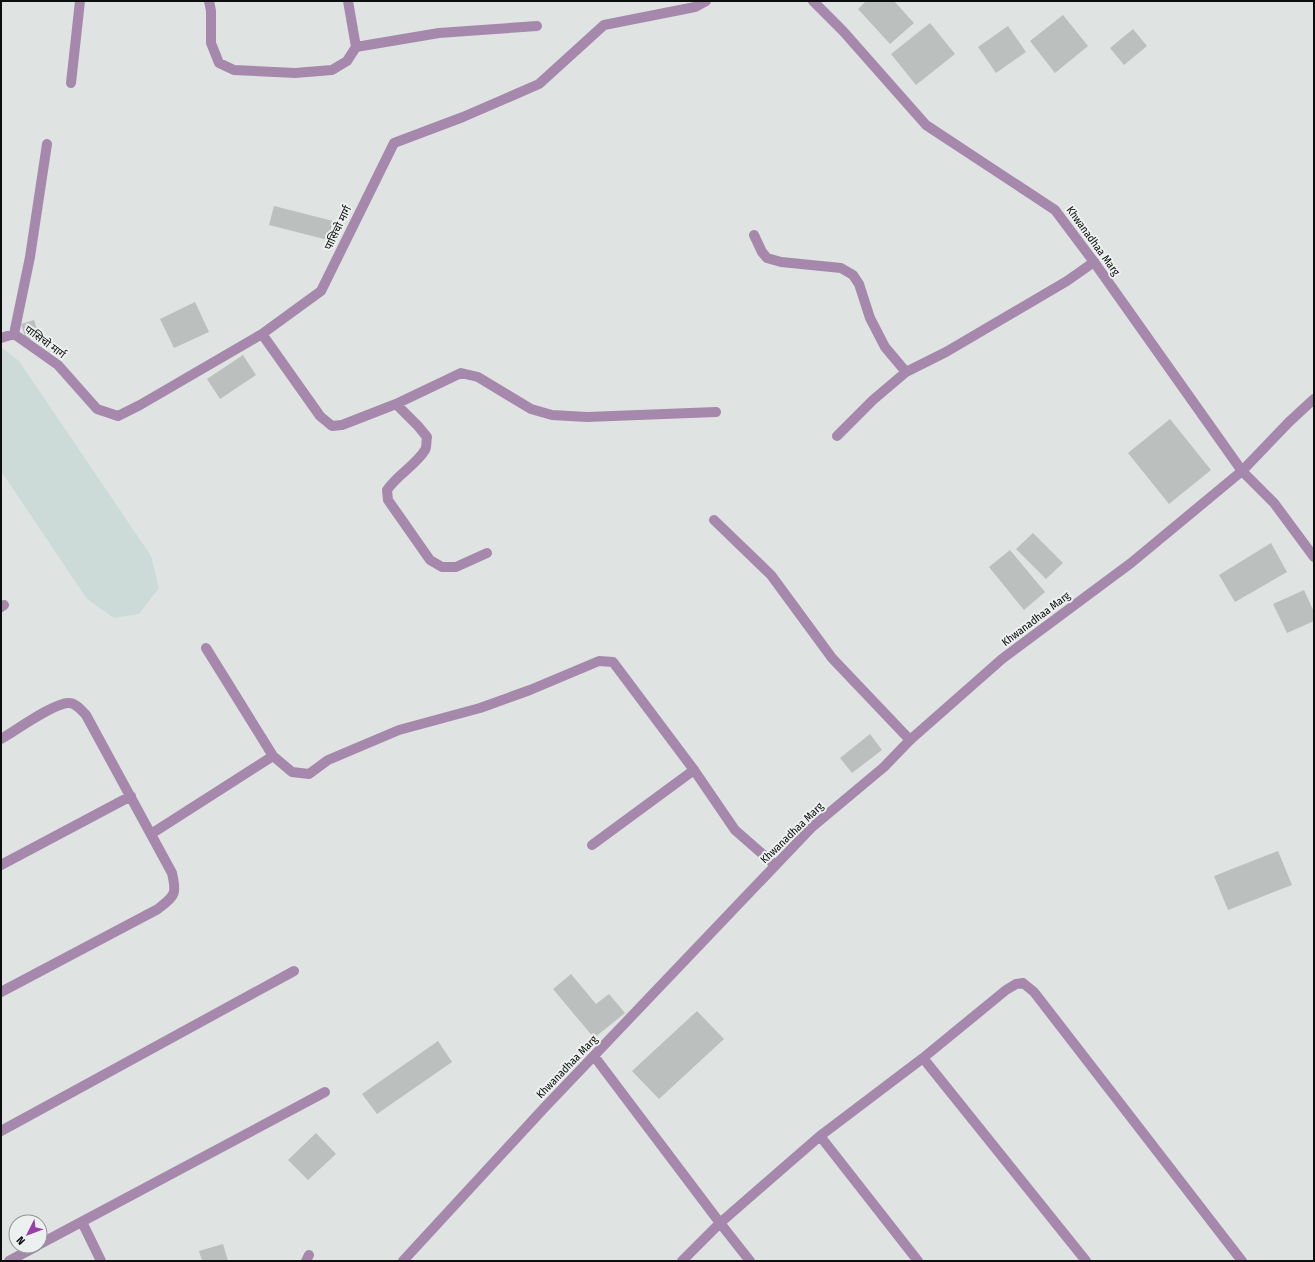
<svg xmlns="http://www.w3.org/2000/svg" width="1315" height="1262" viewBox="0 0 1315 1262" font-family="'Fira Sans Condensed','Noto Sans Devanagari',sans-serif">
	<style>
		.built { fill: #ccdad8 }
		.building { fill: #bbbfbe }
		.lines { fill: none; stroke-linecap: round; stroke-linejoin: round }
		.service { stroke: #a688ac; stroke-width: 10 }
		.minor { stroke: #a688ac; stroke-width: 10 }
		.tertiary { stroke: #a688ac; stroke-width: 10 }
		.labels { text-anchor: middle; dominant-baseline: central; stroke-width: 4; stroke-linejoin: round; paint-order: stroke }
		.street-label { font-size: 11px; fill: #0c0d0d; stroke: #ecf1f0 }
	</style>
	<rect width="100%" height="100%" fill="#dfe4e3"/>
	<path class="built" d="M1,347l18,14 132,195 8,32 -20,26 -25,4 -27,-19 -86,-128z"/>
	<path class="building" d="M866,1h28l20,22 -24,21 -32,-35z
		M1063,15l25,31 -33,27 -25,-32z
		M930,23l25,31 -39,31 -25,-31z
		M1008,26l18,26 -30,21 -18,-26z
		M1133,29l14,17 -23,19 -14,-17z
		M274,206l59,15 -5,19 -59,-15z
		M195,302l14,30 -35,16 -14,-29z
		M34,320l5,16 -13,4 -5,-16z
		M243,355l13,20 -36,24 -13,-20z
		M1170,419l41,51 -42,34 -41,-51z
		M1033,533l30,30 -17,16 -30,-30z
		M1271,543l16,29 -52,30 -16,-27z
		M1010,550l35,42 -21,18 -35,-43z
		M1304,590l10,22v9l-27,12 -14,-29z
		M870,734l12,16 -30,23 -12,-15z
		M1278,851l14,34 -64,25 -14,-34z
		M571,974l25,30 13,-10 16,19 -31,25 -41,-49z
		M697,1011l27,28 -65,60 -27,-28z
		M438,1041l14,21 -75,52 -15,-20z
		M316,1133l20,21 -28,26 -20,-20z
		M223,1244l5,17h-26l-3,-10z"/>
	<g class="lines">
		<path class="service" d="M714,520l57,55 61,83 78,82
			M1,607l3,-2
			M592,845l102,-75
			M1,1131l293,-160"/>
		<path class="minor" d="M209,1l2,10v32l8,20 15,7 61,3 37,-3 15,-9 9,-14 -8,-46
			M356,47l83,-14 98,-7
			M71,83l9,-82
			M754,235l8,17 5,6 14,4 60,6 12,7 6,9 11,34 15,29 21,25
			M14,334l16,-77 17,-113
			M262,334l58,82 12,10 10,-1 54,-21 65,-31 17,4 53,32 21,6 35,2 129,-5
			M1,338l13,-4 44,31 39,44 21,7 22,-11 122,-71 59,-43 73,-148 69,-26 76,-33 65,-59 91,-18 11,-6
			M396,404l22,22 9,11c-1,4 0,10 -2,13 -8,14 -28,25 -38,40l1,10 42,60 12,7h14l31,-14
			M837,436l36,-36 33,-28 40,-20 121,-71 27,-19
			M206,648l67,108 19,16 17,2 19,-14 71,-30 81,-22 50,-18 69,-29 14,1 81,108 41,60 40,35
			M1,739c14,-8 54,-37 68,-36 7,0 13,8 17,12l86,158c5,22 3,22 -14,36l-157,83
			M151,834l122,-78
			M1,865l130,-69
			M594,1056l126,167 30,38
			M923,1058l163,203
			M820,1136l98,125
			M82,1222l19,39
			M40,1244l285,-152
			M9,1261l28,-15
			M306,1261l3,-6
			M403,1261l142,-154 266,-279 73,-61 26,-27 92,-81 129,-96 111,-92 47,-49 25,-23
			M682,1261l38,-38 100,-87 103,-78 83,-68 10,-6 7,-1 11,9 208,269"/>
		<path class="tertiary" d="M813,1l30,30 83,94 129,85 39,52 148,209 32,32 40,54"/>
	</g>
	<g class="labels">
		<g class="street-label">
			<text transform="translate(338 228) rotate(-64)">पासिचो मार्ग</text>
			<text transform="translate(1093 241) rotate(54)">Khwanadhaa Marg</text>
			<text transform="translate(45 342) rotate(36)">पासिचो मार्ग</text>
			<text transform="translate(1036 619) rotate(-37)">Khwanadhaa Marg</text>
			<text transform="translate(792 833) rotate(-44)">Khwanadhaa Marg</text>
			<text transform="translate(567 1067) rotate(-46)">Khwanadhaa Marg</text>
		</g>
	</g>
	<rect width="1315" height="1262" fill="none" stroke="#0c0d0d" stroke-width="4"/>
	<g transform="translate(28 1234) rotate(228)"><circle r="19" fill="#ecf1f0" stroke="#929695"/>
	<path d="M0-3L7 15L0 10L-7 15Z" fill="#983faa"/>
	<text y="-6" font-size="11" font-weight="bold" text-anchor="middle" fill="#0c0d0d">N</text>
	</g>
</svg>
